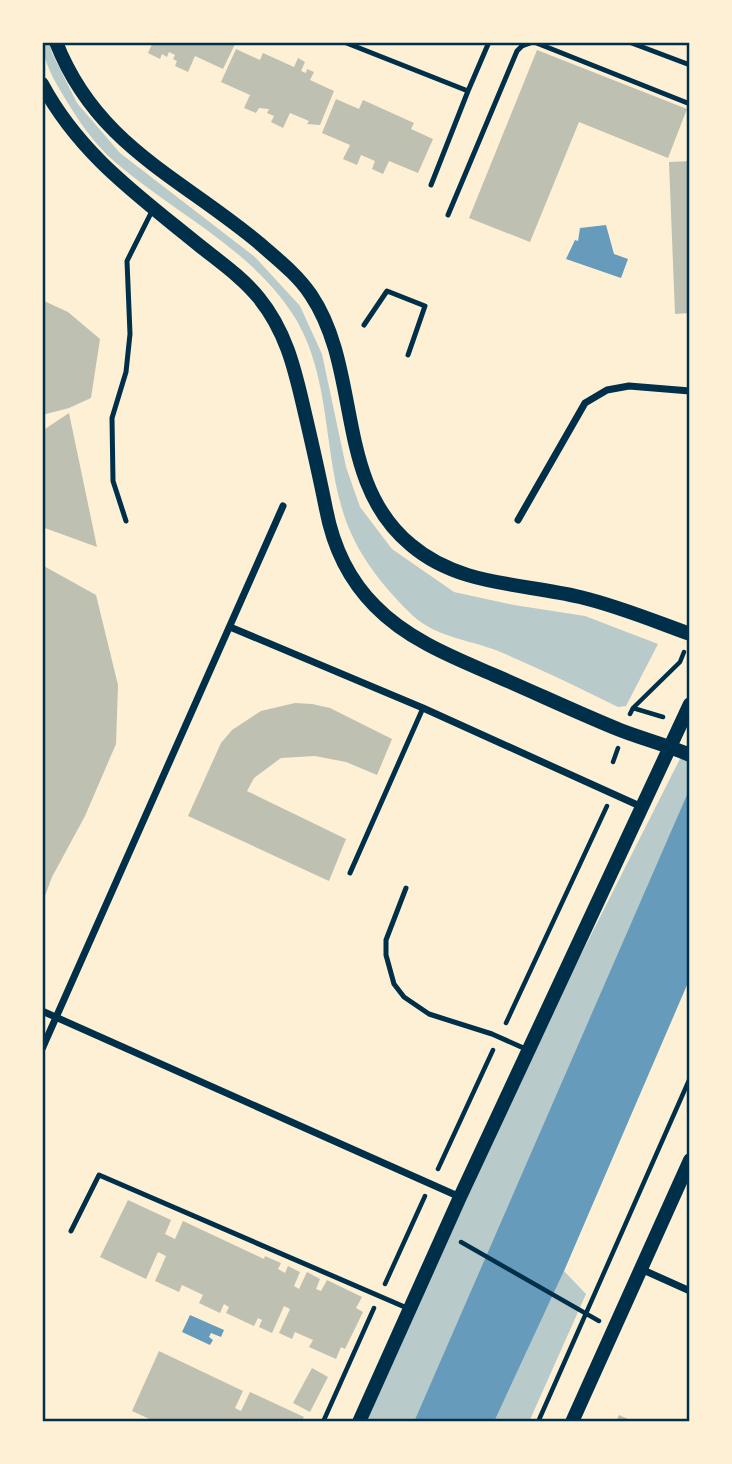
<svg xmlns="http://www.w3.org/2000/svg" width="732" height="1464" viewBox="0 0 732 1464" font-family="Karla,sans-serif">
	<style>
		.green { fill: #b9caca }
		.water { fill: #669bbc }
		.building { fill: #bec0b2 }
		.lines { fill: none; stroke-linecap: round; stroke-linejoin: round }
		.path { stroke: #003049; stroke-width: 4.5 }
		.service { stroke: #003049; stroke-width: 5 }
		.minor { stroke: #003049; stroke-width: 7 }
		.secondary { stroke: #003049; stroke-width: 14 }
		.neatline { fill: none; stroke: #003049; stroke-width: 2.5 }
	</style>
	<rect width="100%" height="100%" fill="#fdf0d5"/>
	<path class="green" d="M42,42h7l3,11 25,50 43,50 135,104 45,49 22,48 24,113 14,40 32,42 62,43 60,13 71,11 73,28 -32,62 -8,1c-39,-19 -79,-39 -120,-56 -30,-12 -66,-14 -90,-40 -30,-30 -56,-64 -67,-106 -17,-60 -12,-128 -44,-184 -42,-71 -122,-107 -182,-159 -22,-19 -37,-42 -52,-67 -9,-15 -20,-34 -21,-53z
		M690,739v213l-204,470h-131l144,-305z
		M564,1271l22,23 -57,128h-35z"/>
	<path class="water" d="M606,225l8,29 14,5 -7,19 -55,-19 9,-19 3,1 2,-13z
		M690,788v190l-126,293 -70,151h-80z
		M190,1315l34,15 -3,7 -10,-4 -2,4 4,3 -3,5 -28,-13z"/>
	<path class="building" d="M153,42h83l-13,27 -28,-13 -7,16 -13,-6 2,-5 -4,-2 2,-4 -6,-3 -2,5 -5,-3 -2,5 -12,-6z
		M236,49l24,11 3,-7 31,14 4,-9 7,4 -4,9 5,2 1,-4 7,3 -4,8 24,11 -14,34 -13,-1 2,-3 -19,-8 -7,15 -12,-6 3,-6 -7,-3 2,-4 -10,-1 -3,5 -12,-5 6,-13 -29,-13z
		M537,50l150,59 -19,49 -89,-36 -49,120 -61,-24z
		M336,99l23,10 4,-9 51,23 -3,6 22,10 -15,34 -29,-12 -6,13 -11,-5 3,-8 -14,-6 -4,10 -14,-6 7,-14 -28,-12z
		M690,161v152l-15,1 -6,-152z
		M42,300l26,12 32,27 -9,59 -22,10 -27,7z
		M69,413l28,134 -55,-20v-96z
		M42,565l54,30 22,90 -2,59 -31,72 -33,61 -10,27z
		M295,703l17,1 18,4 62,31 -15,36 -31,-13 -31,-6 -34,2 -27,20 -7,13 99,48 -17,42 -141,-65 33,-73 11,-13 29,-19z
		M128,1200l43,20 -6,14 10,5 8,-18 81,38 1,-3 16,7 -3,6 7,4 3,-7 12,6 -6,14 5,3 8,-17 13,7 -4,10 5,2 6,-11 35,17 -6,11 7,4 -18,37 -4,-2 -5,12 -27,-12 4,-7 -18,-8 -3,7 -13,-6 11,-24 -6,-3 -12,27 -13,-6 3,-7 -4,-2 -4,8 -28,-13 3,-6 -5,-3 -4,9 -21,-10 4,-8 -21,-10 -3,7 -24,-11 11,-25 -8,-4 -12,27 -46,-22z
		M159,1351l84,40 -8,17 6,3 9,-19 54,25 -3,5h-145l-24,-11z
		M312,1368l16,9 -18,35 -17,-9z
		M619,1415l16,7h-19z"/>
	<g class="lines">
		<path class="path" d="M633,708l30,9
			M630,714l3,-6 47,-46 4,-10
			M613,762l5,-14
			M506,1023l101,-217
			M438,1169l55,-119
			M461,1242l138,79
			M385,1284l40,-88
			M323,1422l51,-114
			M538,1422l152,-344"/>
		<path class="service" d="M344,42l124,49 21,-49
			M534,42l156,62
			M629,42l61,23
			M431,185l37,-94
			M448,215l69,-164 5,-5 11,-4
			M364,325l23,-34 38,15 -17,49
			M126,521l-13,-40 -1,-63 14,-46 4,-38 -3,-73 25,-50
			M350,873l73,-165
			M406,888l-20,52v15l8,29 10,13 25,17 63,20 36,16
			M71,1231l28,-56 308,133"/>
		<path class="minor" d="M518,520l67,-117 22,-13 22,-4 61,5
			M230,627l193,81 219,99
			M42,1011l418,186
			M42,1049l241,-543
			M641,1269l49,22"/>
		<path class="secondary" d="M56,42c40,103 124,135 203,201 18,16 38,31 52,52 51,76 23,187 100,250 48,41 111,38 169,52 38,9 74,24 110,37
			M42,84c38,71 97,112 158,162 20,16 43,32 59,52 26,32 35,68 44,107 8,34 16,69 23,104 7,37 22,70 49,97 32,33 77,51 119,69 42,18 84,38 126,55 23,9 47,15 70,25
			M359,1422l101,-225 230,-493
			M572,1422l118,-262"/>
	</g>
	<rect width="732" height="1464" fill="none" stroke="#fdf0d5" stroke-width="88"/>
	<rect x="44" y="44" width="644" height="1376" class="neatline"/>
</svg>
